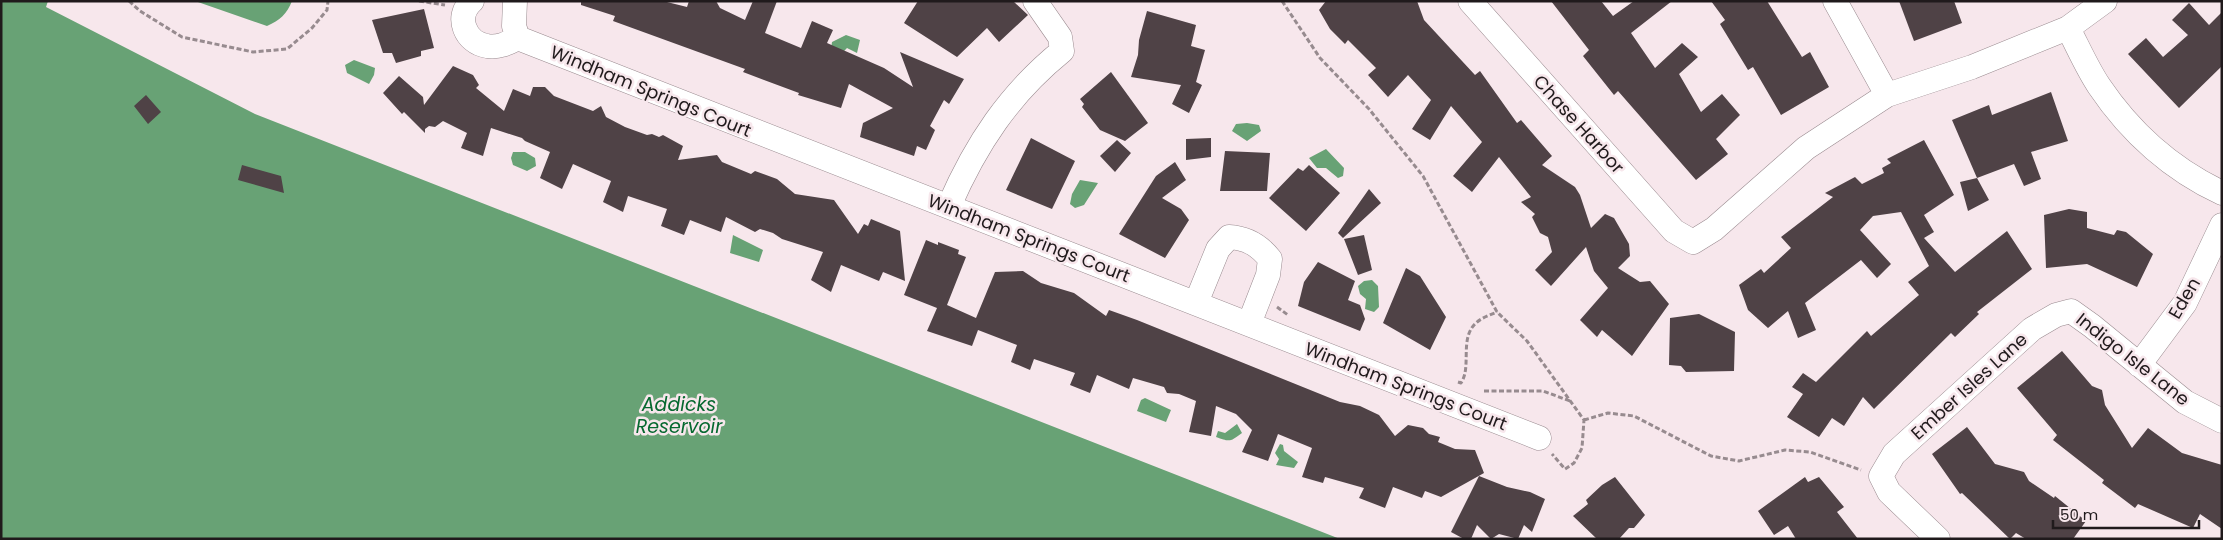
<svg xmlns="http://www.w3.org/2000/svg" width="2223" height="540" viewBox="0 0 2223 540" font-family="Poppins,sans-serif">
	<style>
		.water { fill: #68a275 }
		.building { fill: #4f4246 }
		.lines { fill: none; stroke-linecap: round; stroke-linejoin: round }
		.minor-casing { stroke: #998a8f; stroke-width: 25 }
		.path { stroke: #978b8f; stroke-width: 3; stroke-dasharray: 5 2.5; stroke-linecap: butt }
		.minor { stroke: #fff; stroke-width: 24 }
		.labels { text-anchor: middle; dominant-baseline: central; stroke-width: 5; stroke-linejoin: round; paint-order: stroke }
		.street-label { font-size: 18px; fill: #201a1c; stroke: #f7e7ec }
		.water-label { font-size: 19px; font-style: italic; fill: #076930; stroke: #f7e7ec }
	</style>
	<rect width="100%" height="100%" fill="#f7e7ec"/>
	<path class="water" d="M1,1h47l-2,6 209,107 1085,425h-1339z
		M195,1h97c-5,13 -12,19 -25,25z
		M846,35l14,5 -3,13 -10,-5 -6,6 -10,-5 1,-7z
		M354,60l21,8 -1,7 -5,9 -22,-11 -2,-8z
		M1247,123l12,2 2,6 -14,10 -15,-10 4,-7z
		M1326,149l18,19 -1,8 -5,2 -12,-10h-9l-8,-10z
		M513,152h12l10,6 1,8 -9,5 -14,-6 -2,-7z
		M1080,180l18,3 -14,22 -9,3 -5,-4 2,-10z
		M733,235l30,15 -4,12 -29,-9z
		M1372,280l6,6 1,21 -5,5 -9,-3 1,-10 -6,-5 -2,-8 6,-5z
		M1145,398l26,12 -5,12 -29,-11 4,-11z
		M1237,424l5,9c-12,9 -12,9 -26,4l2,-6 7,2z
		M1280,444l3,1 1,6 14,11 -4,6 -18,-3 3,-6 -4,-6z"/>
	<path class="building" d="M581,1h82l24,6 2,-6h27l4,7 25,12 8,-19h24l-12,32 36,15 11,-27 21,9 -6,13 57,25 29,19 -13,-35 64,27 -15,25 -5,-4 -14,26 5,4 -9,20 -9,-4 -3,10 -54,-19 3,-14 30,-15 -44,-24 -8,24 -43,-13 1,-2 -56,-21 2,-3 -132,-48 2,-5 -34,-11z
		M918,1h95l15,14 -29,27 -12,-14 -30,29 -53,-34z
		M1326,1h91l7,19 51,55 5,-4 37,52 4,-3 31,36 -10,9 33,22 5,8 11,33 14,-14 9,4 15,26 1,12 -12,12 22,14 10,-1 19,23 -37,52 -30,-26 -5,7 -17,-17 28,-32 -14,-17 -8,-24 -35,39 -16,-16 17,-18 -4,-15 -8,-4 -8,-16 3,-3 -14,-12 10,-5 -32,-40 -27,35 -19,-16 29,-34 -31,-36 -21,34 -18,-11 19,-29 -23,-25 -20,22 -20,-22 8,-7 -28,-28 -3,4 -15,-15 -11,-19z
		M1551,1h50l12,15 21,-15h38l-41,32 24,35 27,-25 16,14 -19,17 22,38 21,-18 18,21 -24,24 12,15 -32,26 -78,-89 -4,4 -31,-39 6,-6z
		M1711,1h56l35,56 8,-5 19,35 -48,28 -28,-48 -5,3 -28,-46 5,-4z
		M1899,1h55l8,22 -48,18z
		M2189,3l20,22 13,-13v54l-43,42 -51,-54 18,-16 17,19 25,-22 -16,-15z
		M424,9l10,39 -13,3v5l-25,7 -4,-10h-9l-11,-33z
		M1147,11l49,14 -5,21 14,4 -9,32 6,3 -13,28 -17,-9 9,-19 -50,-8 7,-22 1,-15z
		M453,66l20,9 6,10 -3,3 28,23 9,-22 17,7 3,-9h12l9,9 39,15 8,-5 5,11 19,10 22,8 5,-1 7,3 4,-2 20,11 -5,14 39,-5 5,7 29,12 4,-3 22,8 18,15 39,6 24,34 6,-10 4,2 3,-7 29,12 5,50 -22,-9 -4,9 -38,-16 -10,27 -20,-12 12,-28 -41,-13 -9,-6 -13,-4 -5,3 -29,-15 -5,15 -31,-12 -6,15 -23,-9 6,-17 -39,-13 -5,16 -20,-10 8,-21 -38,-17 -11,25 -22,-11 10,-26 -25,-11 -3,-3 -31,-10 -8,28 -22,-8 6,-15 -24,-12 -8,6 -6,-1 -4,3v4l-21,-21 -2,2 -19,-21 16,-17 24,21 1,8z
		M1111,72l37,51 -23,18 -25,-11 -18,-23 2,-3 -4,-5z
		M2051,92l17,49 -37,11 10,27 -17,7 -10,-22 -37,14 -25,-58 37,-15 3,10z
		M146,95l15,17 -13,12 -14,-18z
		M1031,138l44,23 -23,48 -46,-19z
		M1211,138v19l-25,3v-21z
		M1117,140l14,13 -16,19 -15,-16z
		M1924,140l30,55 -30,20 10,17 -10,6 31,34 52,-41 25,38 -55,43 2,2 -24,23 -4,-4 -77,76 -11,-12 -19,29 -12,-8 -13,19 -32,-20 16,-23 -11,-7 11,-14 13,9 51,-51 4,5 48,-41 -11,-13 21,-16 -28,-54 -28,4 -13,14 31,34 -14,14 -16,-18 -56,43 11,27 -18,8 -10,-27 -20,17 -20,-18 -9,-25 22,-16 3,4 27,-25 -10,-11 52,-40 -8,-4 30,-16 7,7 22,-11 -2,-5 9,-5 -4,-4z
		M1225,151l45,2 -3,38h-47z
		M1175,162l11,18 -24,18 19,11 8,11 -24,38 -46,-24 37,-58z
		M242,165l39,11 3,17 -46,-13z
		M1309,165l31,28 -34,38 -37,-33 29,-30 5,3z
		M1977,178l12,22 -21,11 -8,-29z
		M1369,189l12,14 -38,35 -5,-5z
		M2069,209l18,3v16l27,7 3,-5 9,2 27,22 -16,33 -50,-23 -41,4 -2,-53z
		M1364,235l8,35 -14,5 -14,-36z
		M926,240l12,5v-3l21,8 -1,4 8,3 -19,48 29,13 19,-46 28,-1 18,12 33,10 32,23 3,-6 28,10 203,82 20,4 19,9 16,21 13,-11 15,3 6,6 11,3 -2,5 17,7 20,1 9,23 -43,24 -16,-6 -3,7 -29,-11 -8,21 -26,-10 5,-10 -39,-11 -2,6 -21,-6 10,-29 -34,-14 -10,27 -26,-9 10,-22 -16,-16 -20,-8 -5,30 -22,-4 7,-31 -17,-7 -12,-1 -3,-6 -31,-9 -4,11 -32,-14 -7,18 -20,-8 5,-12 -41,-14 -4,11 -19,-8 6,-17 -39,-15 -6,16 -45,-15 10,-23 -33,-13z
		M1318,262l37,19 -7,19 12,5 5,14 -5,12 -62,-25 6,-24z
		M1406,268l14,8 26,41 -16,33 -47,-27z
		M1699,314l36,18 -1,39 -48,1 -5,-6 -12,-1 1,-47z
		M2062,351l30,35 10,4 3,15 27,43 16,-20 34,25 40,12v64l-22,-15 -7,14 -55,-24 -3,4 -33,-25 2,-3 -51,-40 4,-5 -40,-47z
		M1967,427l28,37 29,8 5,9 25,17 1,-2 31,25 -13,18h-47l-10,-6 -6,6 -48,-46 -2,1 -28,-40z
		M1479,476l28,11 23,5 15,7 -13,33 -8,-7 -6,14 -19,-5 -8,5 -14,-14 -6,14h-7l-13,-7z
		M1615,477l30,38 -11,13h-5l-10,11h-22l-24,-23 15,-12 -2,-4 16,-15z
		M1805,477l3,5 11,-5 25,30 -7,5 21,27h-62l-8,-13 -14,9 -16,-24z"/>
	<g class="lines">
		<g class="minor-casing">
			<path id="minor" d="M472,1c-18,16 -6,42 15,45 12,2 21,-3 31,-8
				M515,1l-1,25 4,12
				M1470,1l204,230 19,11 21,-13 92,-81 81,-53 85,-28 96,-39 37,-27
				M1835,1l52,94
				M2068,28c10,19 19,40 31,58 31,46 72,83 123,107
				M518,38l1021,400
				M949,206c27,-62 60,-112 113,-155l-2,-14 -25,-36
				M1196,303l22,-54 11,-12c18,1 30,8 41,22l-2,16 -19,49
				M2139,365l46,-62 37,-78
				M1938,539l-49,-47 -8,-16 13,-22 138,-125 24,-14 15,-4 21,15 93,76 37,19"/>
		</g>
		<path class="path" d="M129,1l11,10 42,26 71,15 34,-3 25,-21 15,-18 1,-9
			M419,1l26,4
			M1282,1l38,57 49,51 54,67 74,136 30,29 57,79 -2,28 -8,15 -9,6 -13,-15
			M1277,307l11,8
			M1458,382l3,1c11,-16 -2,-45 15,-60 5,-5 14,-8 21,-11
			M1484,391h59l27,10
			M1584,420l24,-7 26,3 77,40 28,5 46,-11 25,2 51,18"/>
		<use href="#minor" class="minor"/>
	</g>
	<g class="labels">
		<g class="street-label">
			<text transform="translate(651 91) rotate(22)">Windham Springs Court</text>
			<text transform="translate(1579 124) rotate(48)">Chase Harbor</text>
			<text transform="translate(1029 238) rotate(21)">Windham Springs Court</text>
			<text transform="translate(2184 298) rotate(-60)">Eden</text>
			<text transform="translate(2133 359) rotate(38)">Indigo Isle Lane</text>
			<text transform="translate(1406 386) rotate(21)">Windham Springs Court</text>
			<text transform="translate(1969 386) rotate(-42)">Ember Isles Lane</text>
		</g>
		<g class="water-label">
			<text x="679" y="404">Addicks<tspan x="679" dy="22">Reservoir</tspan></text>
		</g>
	</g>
	<rect width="2223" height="540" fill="none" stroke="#201a1c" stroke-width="5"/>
	<path d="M2053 520v8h146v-8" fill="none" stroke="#201a1c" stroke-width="2.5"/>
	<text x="2060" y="520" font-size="15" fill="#201a1c" stroke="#f7e7ec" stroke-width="4" paint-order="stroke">50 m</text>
</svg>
